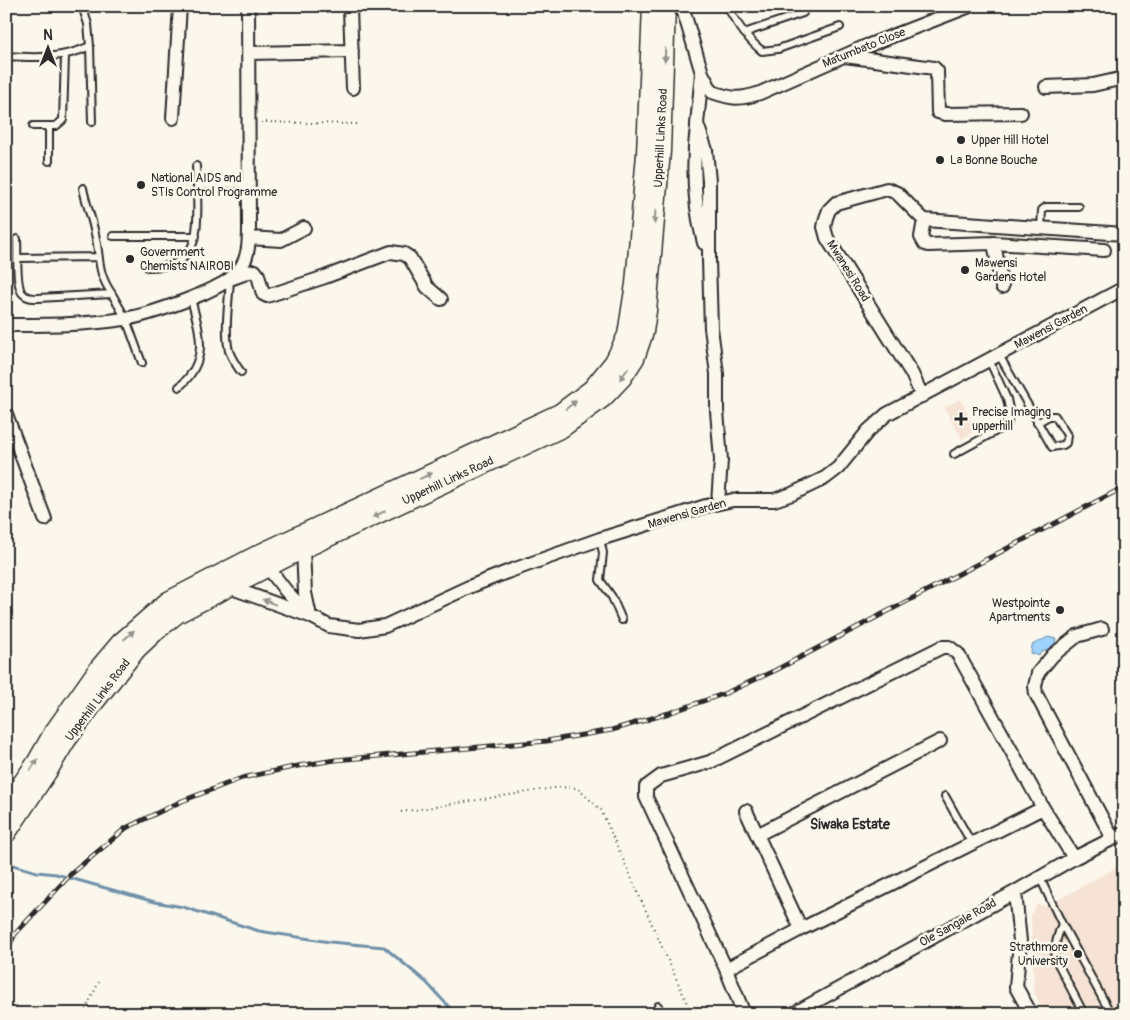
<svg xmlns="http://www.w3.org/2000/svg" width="1130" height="1020" viewBox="0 0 1130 1020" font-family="Pangolin,sans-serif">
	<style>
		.built { fill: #f6e3d5 }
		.water { fill: #9dd3fc; stroke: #6f90a8 }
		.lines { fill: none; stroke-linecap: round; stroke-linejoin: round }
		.stream { stroke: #6f90a8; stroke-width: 3 }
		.lane-casing { stroke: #2b2b2b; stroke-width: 10 }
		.street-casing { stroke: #2b2b2b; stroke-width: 16 }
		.secondary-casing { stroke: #2b2b2b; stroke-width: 21 }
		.path { stroke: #2b2b2b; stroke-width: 2; stroke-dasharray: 1 4; stroke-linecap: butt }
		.lane { stroke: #fbf7ec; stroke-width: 6 }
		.street { stroke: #fbf7ec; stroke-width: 12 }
		.secondary { stroke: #fbf7ec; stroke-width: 18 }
		.rail-casing { stroke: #2b2b2b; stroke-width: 5 }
		.rail { stroke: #fbf7ec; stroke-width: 3; stroke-dasharray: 9; stroke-linecap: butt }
		.oneway { fill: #93918c }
		.poi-dot { fill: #2b2b2b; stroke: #fbf7ec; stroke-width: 2 }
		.labels { text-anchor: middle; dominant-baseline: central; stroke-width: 5; stroke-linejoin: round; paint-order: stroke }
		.street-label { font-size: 12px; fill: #2b2b2b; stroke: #fbf7ec }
		.poi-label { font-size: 12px; fill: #2b2b2b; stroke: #fbf7ec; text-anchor: start }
		.neighbourhood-label { font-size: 14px; font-weight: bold; fill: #2b2b2b; stroke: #fbf7ec }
	</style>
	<rect width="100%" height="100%" fill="#fbf7ec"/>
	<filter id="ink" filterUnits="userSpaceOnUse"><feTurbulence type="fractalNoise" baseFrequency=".02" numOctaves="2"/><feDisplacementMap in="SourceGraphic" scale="10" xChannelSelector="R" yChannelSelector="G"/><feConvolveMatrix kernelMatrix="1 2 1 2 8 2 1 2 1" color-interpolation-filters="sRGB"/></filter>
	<g filter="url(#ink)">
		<path class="built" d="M960,399l17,31 -15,9 -18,-31z
			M1124,863v151h-79l-11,-22 -3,-77 6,-11 10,2z"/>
		<path class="water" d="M1048,637l8,2 -2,10 -2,-2 -12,6 -1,3 -8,-3 1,-8z"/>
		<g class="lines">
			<path class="stream" d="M6,863l31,9 19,2 99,28 28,5 76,24 71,11 54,5 42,35 24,26 8,6"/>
			<g class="lane-casing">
				<path id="lane" d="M727,6c9,17 20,33 35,45l16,-2 62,-22
					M744,33l59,-20
					M90,46l2,76
					M6,56c29,2 57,3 84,-10l-2,-22 -6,-18
					M33,126h23l7,-6 2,-64
					M49,126v35
					M196,166l1,20 53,-2
					M83,188c3,16 9,30 12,46 6,24 1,37 17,60
					M1041,228l1,-18 4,-3h33
					M113,236h83
					M17,239c1,12 -2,48 6,55 4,4 9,4 15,4l74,-4 14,25 16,44
					M18,258l80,-1
					M147,267c8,0 16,0 24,-2 32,-10 26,-52 26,-79
					M230,279c-1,21 -6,52 -1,72 3,8 7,14 12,21
					M999,355l53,92 11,-2 3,-2 1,-8 -12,-19h-6l-12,7
					M179,387c31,-27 21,-54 12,-88
					M954,454l53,-29 3,-11 -3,-15 -18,-39
					M600,539l3,14 -3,27 12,17 10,23
					M945,796l27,48
					M1040,878l22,46 49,90
					M1062,924c-5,12 -8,22 -7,34l29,56
					M658,1006l4,8"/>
			</g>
			<g class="street-casing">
				<path id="street" d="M682,6l20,67 10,19c21,7 27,8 48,1l104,-46 106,-41
					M350,9l3,79
					M249,53l103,-2
					M845,56l89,12 3,3 1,41 7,2 76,-1
					M702,73l-5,51 9,26 3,31v79l2,68 6,46v37l4,49 -3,43
					M1046,87l47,-2 31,-7
					M173,118l7,-112
					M697,126c-5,39 -3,79 7,117
					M924,220l-3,17 4,7 3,1 66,-2 110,7
					M924,220l200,14
					M249,238l32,2 23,-12
					M994,243l8,44
					M233,278l16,-6 6,-1 3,4 5,19 4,2 58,-19 66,-25 13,2 6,4 17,29 14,12
					M6,325c39,0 80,0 118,-6 26,-4 56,-16 80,-26 12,-6 27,-12 35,-23 10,-12 10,-29 10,-44l-1,-220
					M922,396l-10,-22 -85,-136 -3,-11 2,-9 3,-8 7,-7 51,-14 10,4 27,27
					M6,414l39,105
					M301,542l2,7 2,44 5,23
					M263,561l23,30 22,23
					M229,587l81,29 19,10 30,4 26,-4 84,-39 38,-15 93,-33 106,-33 27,-6h41l18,-6 33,-16 13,-10 30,-37 19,-17 237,-126
					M1102,629l-25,7 -24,19 -15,18 -3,13 1,8 77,145
					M746,811l55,118
					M757,835l183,-94
					M1015,892l5,49 -4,46 15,27
					M726,969l75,-40 242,-121
					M744,1014l-18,-45 -80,-172v-10l15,-11 49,-14 232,-115h7l9,7 85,154 31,50
					M793,1014l222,-122 59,-34 50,-25"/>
			</g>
			<g class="secondary-casing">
				<path id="secondary" d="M6,806l30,-43 17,-30 45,-64 22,-26 48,-42 91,-47 301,-141 32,-24 22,-27 13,-27 8,-51 11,-130 6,-148
					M6,834l42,-63 18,-30 28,-38 43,-54 17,-16 23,-19 126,-65 259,-121 41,-30 19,-20 13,-20 9,-26 3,-21 14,-160 5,-145"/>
			</g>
			<path class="path" d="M261,122l96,2
				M401,812l159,-25 17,1 24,22 91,204
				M83,1014l16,-32"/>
			<use href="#lane" class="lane"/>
			<use href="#street" class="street"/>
			<use href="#secondary" class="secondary"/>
			<g class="rail-casing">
				<path id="rail" d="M6,953l9,-19 56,-60 55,-46 56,-27 60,-23 56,-12 37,-6 212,-19 65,-11 57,-17 57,-20 50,-23 348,-183"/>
			</g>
			<use href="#rail" class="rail"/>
		</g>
		<defs><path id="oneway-solid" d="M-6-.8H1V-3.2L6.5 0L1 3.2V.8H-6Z" transform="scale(1.25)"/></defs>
		<g class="oneway">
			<use href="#oneway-solid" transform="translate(665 55) rotate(92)"/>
			<use href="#oneway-solid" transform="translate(655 217) rotate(95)"/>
			<use href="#oneway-solid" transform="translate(624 374) rotate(126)"/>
			<use href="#oneway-solid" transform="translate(571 405) rotate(-37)"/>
			<use href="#oneway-solid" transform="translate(426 476) rotate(-25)"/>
			<use href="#oneway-solid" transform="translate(379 514) rotate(155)"/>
			<use href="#oneway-solid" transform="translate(269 602) rotate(-158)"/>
			<use href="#oneway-solid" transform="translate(129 635) rotate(-42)"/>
			<use href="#oneway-solid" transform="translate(34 765) rotate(-57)"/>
		</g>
	</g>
	<g class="poi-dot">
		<circle cx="961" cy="140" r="5"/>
		<circle cx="940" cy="160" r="5"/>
		<circle cx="141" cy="185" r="5"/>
		<circle cx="130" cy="259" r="5"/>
		<circle cx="965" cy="270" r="5"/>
		<path d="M958.5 411.5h5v5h5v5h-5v5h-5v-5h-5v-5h5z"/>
		<circle cx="1060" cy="610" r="5"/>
		<circle cx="1078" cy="954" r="5"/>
	</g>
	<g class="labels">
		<g class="street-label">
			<text transform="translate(864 48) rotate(-22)">Matumbato Close</text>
			<text transform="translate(661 138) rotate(-87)">Upperhill Links Road</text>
			<text transform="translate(848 271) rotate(58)">Mwanesi Road</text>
			<text transform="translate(1051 327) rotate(-28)">Mawensi Garden</text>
			<text transform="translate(448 481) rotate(-25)">Upperhill Links Road</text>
			<text transform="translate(687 514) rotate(-16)">Mawensi Garden</text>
			<text transform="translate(98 700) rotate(-53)">Upperhill Links Road</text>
			<text transform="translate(958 923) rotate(-29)">Ole Sangale Road</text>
		</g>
		<g class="poi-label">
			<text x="971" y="140">Upper Hill Hotel</text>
			<text x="950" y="160">La Bonne Bouche</text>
			<text x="151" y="178">National AIDS and<tspan x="151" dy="14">STIs Control Programme</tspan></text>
			<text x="140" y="252">Government<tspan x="140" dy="14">Chemists NAIROBI</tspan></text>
			<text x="975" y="263">Mawensi<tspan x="975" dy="14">Gardens Hotel</tspan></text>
			<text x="972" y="412">Precise Imaging<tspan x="972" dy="14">upperhill</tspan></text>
			<text x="1050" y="603" text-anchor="end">Westpointe<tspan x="1050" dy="14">Apartments</tspan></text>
			<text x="1068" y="947" text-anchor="end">Strathmore<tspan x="1068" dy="14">University</tspan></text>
		</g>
		<g class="neighbourhood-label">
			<text x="850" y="824">Siwaka Estate</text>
		</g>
	</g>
	<rect width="1130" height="1020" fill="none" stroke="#fbf7ec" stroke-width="25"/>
	<rect x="12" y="12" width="1105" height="995" fill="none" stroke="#2b2b2b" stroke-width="2" filter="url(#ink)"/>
	<g transform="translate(48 48)" stroke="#fbf7ec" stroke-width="4" paint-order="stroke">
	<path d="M0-4L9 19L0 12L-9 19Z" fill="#2b2b2b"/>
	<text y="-8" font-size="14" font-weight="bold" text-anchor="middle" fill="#2b2b2b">N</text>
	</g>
</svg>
